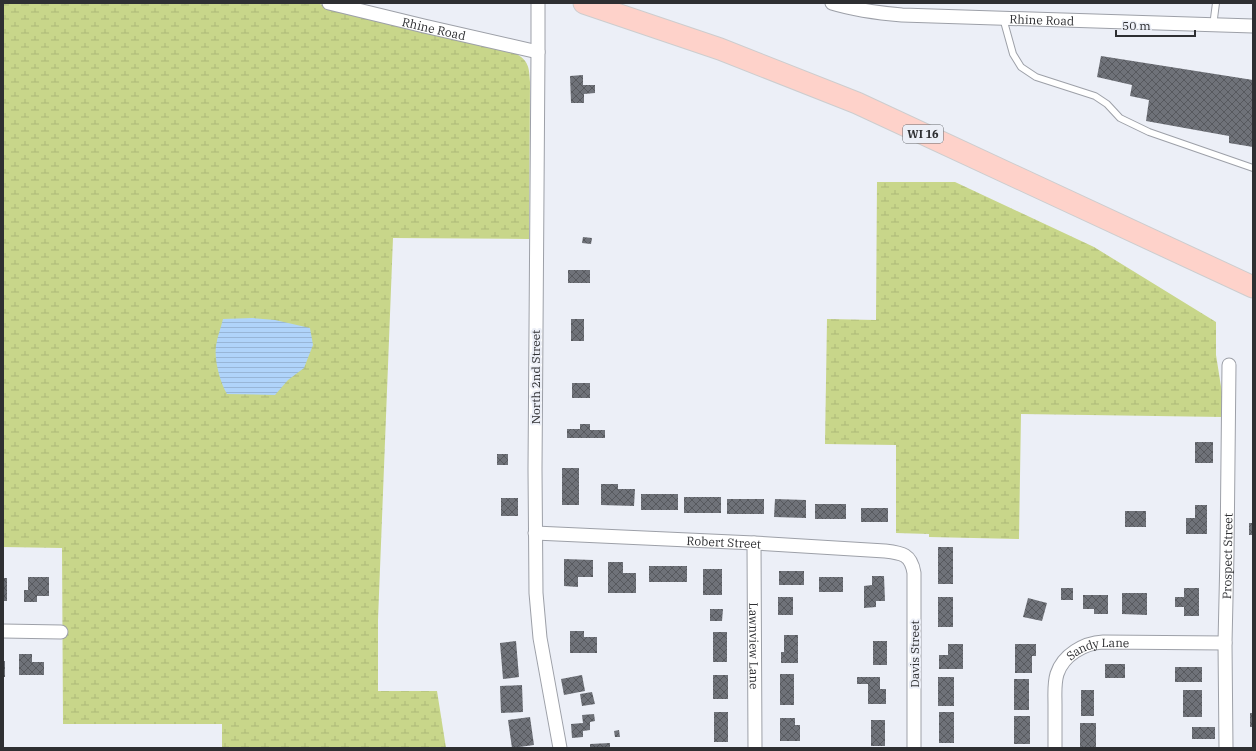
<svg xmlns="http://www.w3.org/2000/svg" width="1256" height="751" viewBox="0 0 1256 751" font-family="'IBM Plex Serif',serif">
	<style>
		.wetland { fill: url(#wetland-marsh) }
		.water { fill: url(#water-rules) }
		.building { fill: url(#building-cross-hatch) }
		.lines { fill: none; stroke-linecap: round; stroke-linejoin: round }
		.service-casing { stroke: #9da0a8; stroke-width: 8 }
		.minor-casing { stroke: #9da0a8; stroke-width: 15 }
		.trunk-casing { stroke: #cdcdce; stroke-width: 23 }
		.service { stroke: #fff; stroke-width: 6 }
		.minor { stroke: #fff; stroke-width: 13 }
		.trunk { stroke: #fed2ca; stroke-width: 21 }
		.labels { text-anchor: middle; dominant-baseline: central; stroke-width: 4; stroke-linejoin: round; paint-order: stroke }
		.shield { fill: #eceff7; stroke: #67696d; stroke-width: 1 }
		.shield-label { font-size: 11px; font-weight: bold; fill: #2e2f32 }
		.street-label { font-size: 12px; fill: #2e2f32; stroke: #eceff7 }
	</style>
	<defs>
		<pattern id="wetland-marsh" width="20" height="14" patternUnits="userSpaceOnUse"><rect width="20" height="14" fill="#c8d68a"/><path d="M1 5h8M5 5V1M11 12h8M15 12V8" fill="none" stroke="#acb878"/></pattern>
		<pattern id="water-rules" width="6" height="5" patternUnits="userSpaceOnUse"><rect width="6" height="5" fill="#b0d4fa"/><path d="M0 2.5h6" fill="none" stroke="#98b6d7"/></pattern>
		<pattern id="building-cross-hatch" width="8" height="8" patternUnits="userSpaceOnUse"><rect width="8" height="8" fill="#6f7279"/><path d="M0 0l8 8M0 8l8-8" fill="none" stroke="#57595e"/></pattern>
	</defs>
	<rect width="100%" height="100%" fill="#eceff7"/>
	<path class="wetland" d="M3,3h313l67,18 132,32c14,8 14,14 15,29l-1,157 -136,-1 -15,382v71h59l9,57h-224v-24h-159l-1,-176 -59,-1z
		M877,182h78l139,65 122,75v33l7,44v18l-202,-3 -2,125 -90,-2v-3l-33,-1v-88l-71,-1 2,-125 49,1z"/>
	<path class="water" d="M252,318l23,2 35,8 3,17 -9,23 -16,12 -13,15 -48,-1c-7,-12 -13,-34 -11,-48 1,-9 5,-18 7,-27z"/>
	<path class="building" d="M1101,56l152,24v67l-24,-4v-7l-83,-15 3,-21 -19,-4 2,-11 -35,-8z
		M583,75v10h12v8l-11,1v9h-13l-1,-27z
		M583,237l9,1 -1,6 -9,-1z
		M568,270h22v13h-22z
		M571,319h13v22h-13z
		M572,383h18v15h-18z
		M580,424h10v6h15v8h-38v-9h13z
		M1195,442h18v21h-18z
		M497,454h11v11h-11z
		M562,468h17v37h-17z
		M601,484h17v5h17l-1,17 -33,-1z
		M641,494h37v16h-37z
		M684,497h37v16h-37z
		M501,498h17v18h-17z
		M727,499h37v15h-37z
		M775,499l31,1v18l-32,-1z
		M815,504h31v15h-31z
		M1195,505h12v29h-21v-16h9z
		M861,508h27v14h-27z
		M1125,511h21v16h-21z
		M1249,523h4v12h-4z
		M938,547h15v37h-15z
		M564,559l29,1v17h-15v10l-14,-1z
		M608,562h15v11h13v20h-28z
		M649,566h38v16h-38z
		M703,569h19v26h-19z
		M779,571h25v14h-25z
		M872,576h12l1,25h-9v6l-12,1v-22l8,-1z
		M28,577h21v19h-12v6h-13v-12h4z
		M819,577h24v15h-24z
		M3,578h4v23h-4z
		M1061,588h12v12h-12z
		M1184,588h15v28h-15v-9h-9v-10h9z
		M1122,593h25v22l-25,-1z
		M1083,595h25v19h-14v-5h-11z
		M778,597h15v18h-15z
		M938,597h15v30h-15z
		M1028,598l19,5 -5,18 -19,-4z
		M710,609h13l-1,12h-12z
		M570,631h14v6h13v16h-27z
		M713,632h14v30h-14z
		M784,635h14v28h-17v-11h3z
		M516,641l3,36 -16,2 -3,-36z
		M873,641h14v24h-14z
		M948,644h15v25h-24v-14h9z
		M1015,644h21v12h-4v17h-17z
		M19,654h13v8h12v13h-25z
		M3,661h2v16h-2z
		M1105,664h20v14h-20z
		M1175,667h27v15h-27z
		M780,674h14v31h-14z
		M582,675l3,16 -21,4 -3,-16z
		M713,675h15v24h-15z
		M857,677h23v12h6v15h-18v-20h-11z
		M938,677h16v29h-16z
		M1014,679h15v31h-15z
		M1252,679h1v12h-1z
		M522,685l1,27 -22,1 -1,-27z
		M1081,690h13v26h-13z
		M1183,690h19v27h-19z
		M592,692l3,12 -13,2 -2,-12z
		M714,712h14v30h-14z
		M939,712h15v31h-15z
		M1250,713h3v14h-3z
		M594,714l1,7 -5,1v8l-7,1v6l-11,1 -1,-14 12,-1 -1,-8z
		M1014,716h16v28h-16z
		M530,717l4,28 -22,3 -4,-28z
		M780,718h15v7h5v16h-20z
		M871,720h14v26h-14z
		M1080,723h16v25h-16z
		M1192,727h23v12h-23z
		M619,730l1,7h-5l-1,-6z
		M610,743v5h-20v-4z"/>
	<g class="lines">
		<g class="service-casing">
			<path id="service" d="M1003,18l10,36 8,13 15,10 59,19 12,8 13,14 29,14 104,36
				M1213,26l3,-23"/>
		</g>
		<g class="minor-casing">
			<g id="minor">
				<path id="s1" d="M329,3l95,23 114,26"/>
				<path d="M538,3v49l-3,417 1,124 4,45 20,110"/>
				<path id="s2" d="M832,3c23,7 46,10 70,12l351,11"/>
				<path id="s3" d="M535,533l219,10 131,8c17,2 26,3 29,22v175"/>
				<path id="s4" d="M754,543l1,205"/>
				<path d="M3,631l58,1"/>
				<path id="s5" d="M1055,748c0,-15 0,-29 0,-44 0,-10 -1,-20 2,-30 6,-19 27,-31 46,-32l122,1"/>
				<path id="s6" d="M1226,748l-1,-105 2,-89 2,-189"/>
			</g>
		</g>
		<g class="trunk-casing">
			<path id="trunk" d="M584,3l136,46 137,54 396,184"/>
		</g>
		<use href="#service" class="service"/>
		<use href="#minor" class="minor"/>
		<use href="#trunk" class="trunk"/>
	</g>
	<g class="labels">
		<rect class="shield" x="903" y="125" width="40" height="18" rx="3"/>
		<g class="shield-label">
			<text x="923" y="134">WI 16</text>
		</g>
		<g class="street-label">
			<text stroke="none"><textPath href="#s2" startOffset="211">Rhine Road</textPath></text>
			<text stroke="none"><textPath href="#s1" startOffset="108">Rhine Road</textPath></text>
			<text transform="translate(535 377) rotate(-90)">North 2nd Street</text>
			<text stroke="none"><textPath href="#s3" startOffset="189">Robert Street</textPath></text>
			<text stroke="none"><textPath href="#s6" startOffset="192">Prospect Street</textPath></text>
			<text stroke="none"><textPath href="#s4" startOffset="103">Lawnview Lane</textPath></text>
			<text stroke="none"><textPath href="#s5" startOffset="127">Sandy Lane</textPath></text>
			<text transform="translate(914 654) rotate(-90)">Davis Street</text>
		</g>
	</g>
	<rect width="1256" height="751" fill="none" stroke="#2e2f32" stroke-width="8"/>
	<path d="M1116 30v6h79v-6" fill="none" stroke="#2e2f32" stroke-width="2"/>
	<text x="1122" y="30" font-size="12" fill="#2e2f32" stroke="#eceff7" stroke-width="3" paint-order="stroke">50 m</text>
</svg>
